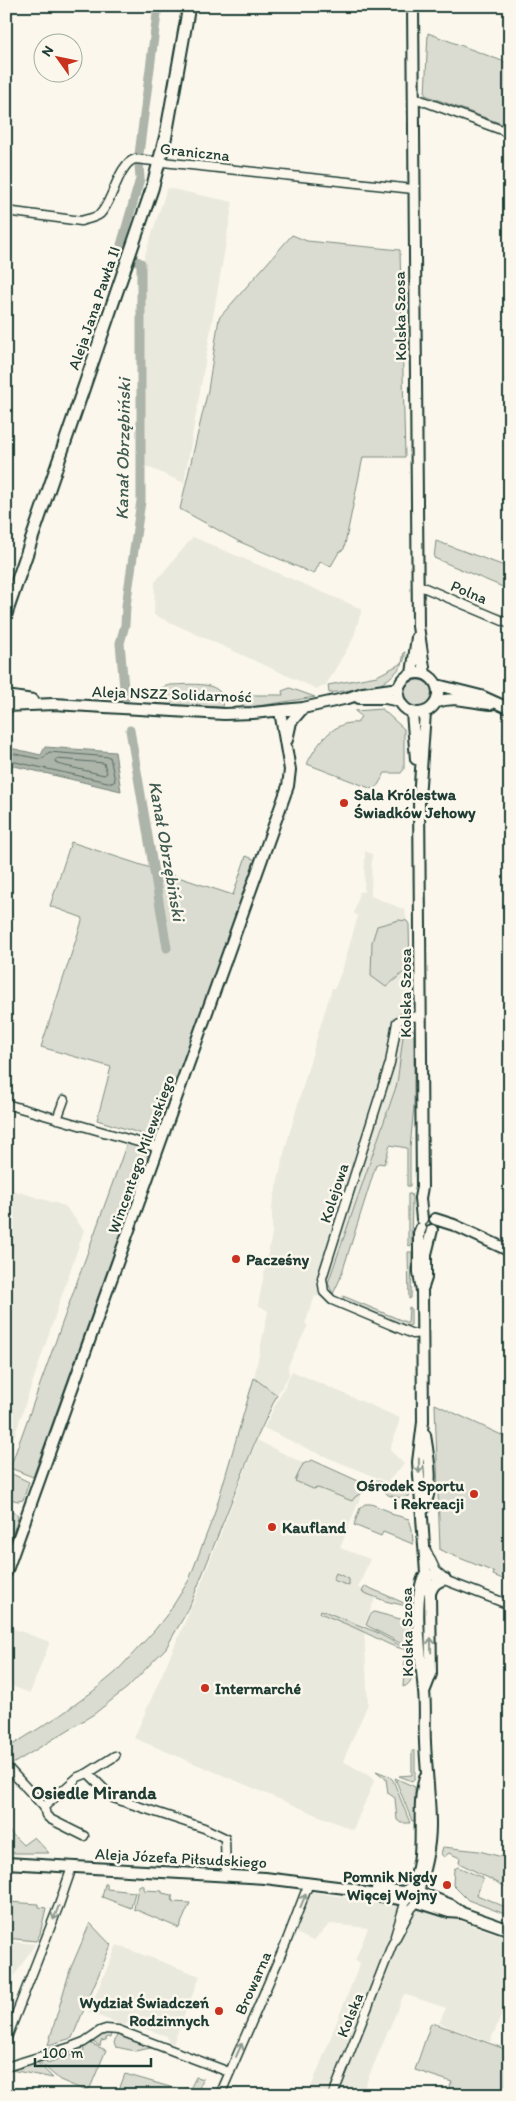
<svg xmlns="http://www.w3.org/2000/svg" width="516" height="2101" viewBox="0 0 516 2101" font-family="Itim,sans-serif">
	<style>
		.built { fill: #eae9de }
		.green { fill: #dbdcd1; stroke: #7d8c82 }
		.water { fill: #adb4aa; stroke: #74847b }
		.lines { fill: none; stroke-linecap: round; stroke-linejoin: round }
		.shore { stroke: #586d63; stroke-width: 1 }
		.canal { stroke: #adb4aa; stroke-width: 9 }
		.minor-casing { stroke: #1f3d34; stroke-width: 11 }
		.tertiary-casing { stroke: #1f3d34; stroke-width: 14 }
		.secondary-casing { stroke: #1f3d34; stroke-width: 15 }
		.minor { stroke: #fbf7ec; stroke-width: 8 }
		.tertiary { stroke: #fbf7ec; stroke-width: 10 }
		.secondary { stroke: #fbf7ec; stroke-width: 11 }
		.oneway { stroke: #8d9a90 }
		.poi-dot { fill: #c8321e; stroke: #fbf7ec; stroke-width: 2 }
		.labels { text-anchor: middle; dominant-baseline: central; stroke-width: 5; stroke-linejoin: round; paint-order: stroke }
		.street-label { font-size: 16px; fill: #1f3d34; stroke: #fbf7ec }
		.poi-label { font-size: 16px; font-weight: bold; fill: #1f3d34; stroke: #fbf7ec; text-anchor: start }
		.water-label { font-size: 18px; font-style: italic; fill: #425b52; stroke: #fbf7ec }
		.neighbourhood-label { font-size: 18px; font-weight: bold; fill: #1f3d34; stroke: #fbf7ec }
	</style>
	<rect width="100%" height="100%" fill="#fbf7ec"/>
	<filter id="ink" filterUnits="userSpaceOnUse"><feTurbulence type="fractalNoise" baseFrequency=".02" numOctaves="2"/><feDisplacementMap in="SourceGraphic" scale="10" xChannelSelector="R" yChannelSelector="G"/><feConvolveMatrix kernelMatrix="1 2 1 2 8 2 1 2 1" color-interpolation-filters="sRGB"/></filter>
	<g filter="url(#ink)">
		<path class="built" d="M167,188l66,14 -49,281 -43,-19 1,-200z
			M193,537l169,72 -9,30 -27,46 -9,4 -163,-74 1,-33z
			M365,851l7,3 -1,42 34,14 5,32 2,148 -21,50 -4,24 -15,-2 -50,135 -7,-1 -10,28 3,1 -20,41 1,9 -12,20 -23,-17 14,-67 -10,-6 14,-72v-26l13,-58 34,-119 13,-42h3l8,-21 15,-51 -4,-3 6,-22 4,1z
			M6,1188l59,18 19,24 -78,231z
			M292,1371l108,47 -10,32 14,14 -17,18 -75,-31 -48,-23z
			M257,1440l105,53 -22,55 30,11 -12,29 18,8 -12,30 4,78 -25,57 32,18 -22,51 -219,-92 62,-141z
			M6,1626l44,16 -20,51 -24,-9z
			M312,1892l125,20 73,27v56l-20,47 -51,-19 7,-15 -42,-14 -43,101h-53l52,-132 -5,-3 13,-32 -38,-4 -17,17 -19,-9z
			M6,1941l29,3 -29,45z
			M117,1945l83,31 -27,68 -5,-2 -1,-6 -40,-13 -2,3 -37,-14z"/>
		<path class="green" d="M428,33l82,31v63l-85,-32z
			M292,235l15,6 93,9 5,207h-42l-19,92 -5,3 -8,14 -11,-4 -6,12 -76,-33 -58,-32 28,-119 11,-72z
			M436,541l74,27v22l-76,-32z
			M404,652h1c2,13 -15,27 -26,33v1l-50,7 -1,-8 49,-9 25,-13z
			M404 694a14 14 0 1 1 28 0a14 14 0 1 1-28 0Z
			M170,685c17,0 59,-7 52,22l-65,-3 -2,-5 8,-12z
			M290,688l25,9 -69,11 -8,-5 -3,-5 4,-3h44l-1,-4z
			M382,709l22,20v40l-3,4h-16l-10,17 -68,-26c9,-19 27,-44 50,-41l4,-7 -6,-5z
			M71,842l162,53 13,-39 10,4 -98,269 -6,8 -55,-17 14,-53 -70,-20 42,-129 -33,-12z
			M399,920l8,1 2,3 1,43 -24,20 -15,-11 1,-34 5,-16z
			M409,1027l5,4v75l-4,42v38h-3v-38l-17,-3 -6,19 -5,-1 -3,2 -36,114 -7,15 -5,-11 69,-199 7,-55z
			M127,1143l20,7 1,8 -115,319 -23,-9z
			M408,1194h3l1,4 -1,48 -3,-1z
			M408,1252h4l-1,46 -2,1z
			M343,1296l65,27 1,-16 2,1v17l-4,1 -63,-26z
			M254,1378l23,17 -22,47 -66,166 -23,40 -39,40 -33,26 -88,54v-19l56,-35 30,-22 23,-19 39,-42 15,-19 20,-32 25,-65z
			M435,1404l75,35v143l-17,-7 1,-3 -54,-22z
			M312,1460l55,25 3,3 -15,9 -3,4 -34,-13 -5,1 -18,-8 8,-17z
			M10,1473l19,9 -6,18 -5,1 -12,-3v-18z
			M376,1480l34,15 -7,4 -15,-4 -6,-7h-3z
			M365,1504h6l20,8v2l18,5 3,10 1,15 -30,-12 -2,4 -27,-11 6,-17z
			M6,1508l12,7 -1,7 -11,29z
			M336,1573l13,6v7l-16,-6z
			M365,1586l46,20v1l-26,-6 -23,-9z
			M321,1610l55,22 32,18c-17,-3 -25,-9 -40,-16 -16,-8 -32,-14 -48,-21z
			M374,1612l30,8 9,5 1,22 -3,2 -45,-24 4,-10z
			M405,1655l8,4c1,9 1,25 -10,28z
			M412,1751h3v27l-3,3 -13,-5 13,-1z
			M376,1771l13,5 4,4 17,43h-9l-4,-3 -2,-22 -7,-5 -2,-14z
			M395,1778l20,9v33l-3,1z
			M6,1828l17,17 11,-8 15,16h-43z
			M443,1847l36,4 31,8v30l-51,-26 1,-5 -11,-5 -5,4 -3,-3z
			M458,1867l25,11 -6,17 33,14v7l-42,-16 -15,-15 1,-16z
			M105,1884h2v5l28,3 -4,16 -29,-11z
			M140,1885l4,1v4l18,1v2l10,2 1,7 17,1 -11,25 -45,-19 4,-22z
			M7,1902l32,2v3l7,1 -6,26 -4,7 -30,-3z
			M90,1923l21,22 -39,93 -24,7 22,-75z
			M431,2023l20,6 59,22v44h-64l6,-13 -37,-12z
			M103,2033h8l-1,5 -3,-1 -1,3 -5,1 -1,5 -9,-5z
			M121,2034l35,13 -21,4 -19,-4 -2,-4 3,-8z
			M89,2043l17,7 -16,38 -4,3 -26,-11 -21,-18 7,-3 1,4 37,-12 -1,-5z
			M37,2062l16,16 -42,-8z
			M125,2074l59,17 2,-3 4,1 6,-12 7,2 -7,16h-79z"/>
		<path class="water" d="M6,747l35,8 4,-8 70,5 6,39 -115,-27z"/>
		<g class="lines">
			<path class="shore" d="M6,752l34,7 4,-1 5,-6 61,5 5,24 -3,2 -106,-23
				M57,759l47,4 3,10 -3,2 -47,-11 -2,-3z"/>
			<path class="canal" d="M139,154l19,-148
				M122,249l-1,-4 19,-66 -1,-14
				M125,699l-5,-56 5,-18 1,-19 15,-105v-238l-4,-2
				M130,730l37,218"/>
			<g class="minor-casing">
				<path id="minor" d="M415,98l95,35
					M6,211l75,10c6,-2 14,-3 19,-7 13,-12 18,-50 35,-55l278,30
					M418,585l92,39
					M420,1016l-17,2 -6,4 -7,41 -68,215 2,14 8,8 81,34 9,-1
					M6,1104l153,44
					M57,1119l7,-19
					M427,1552l9,19 6,5
					M426,1573l84,32
					M10,1770l34,37 34,-30 10,-4 27,-17
					M88,1773l25,25 91,30 21,10 1,37
					M44,1807l2,8 4,4 34,17
					M395,1936l11,-36
					M6,2040l53,-135 13,-38
					M6,2067l65,-20 13,-5 16,-11 6,-2 12,1 111,42
					M220,2095l67,-155 22,-57
					M333,2095l59,-150 19,-36 6,-7"/>
			</g>
			<g class="tertiary-casing">
				<path id="tertiary" d="M413,6l5,620 7,48
					M398 693a20 20 0 1 1 40 0a20 20 0 1 1-40 0Z
					M412,674l5,-37
					M437,685l44,11 29,13
					M6,696l27,4
					M359,698h26l15,3
					M437,702c18,-7 36,1 54,2
					M6,706l48,-2 170,10 29,-1 50,-5 45,-10 15,-5 36,-5
					M412,713l4,46
					M287,740l4,-18 12,-14
					M422,1219l-2,-21 2,-11 -3,-388 6,-87
					M435,1219l19,6 56,26
					M421,1228l-2,5v39l3,19 1,131 -5,40 8,111 4,21 1,80 -7,18
					M423,1287l3,-9v-24l6,-24
					M423,1510c11,-22 6,-51 2,-75
					M6,1573l282,-787 2,-16 -10,-59
					M426,1573c-15,21 -4,92 -2,119 2,17 0,33 1,50 1,28 5,55 5,83 0,24 -6,45 -12,67l33,13 11,8 48,17
					M430,1593c3,-9 7,-11 15,-14
					M6,1863l259,15 88,11 11,4 42,7
					M377,1888l26,4 6,-2c21,-34 5,-76 16,-112
					M417,1902l32,10 12,1"/>
			</g>
			<g class="secondary-casing">
				<path id="secondary" d="M6,614l146,-425 14,-54 23,-129"/>
			</g>
			<use href="#minor" class="minor"/>
			<use href="#tertiary" class="tertiary"/>
			<use href="#secondary" class="secondary"/>
		</g>
		<defs><path id="oneway-shaft" d="M-6 0H5M1.5-3L5.5 0L1.5 3" fill="none" stroke-width="1.6" stroke-linecap="round" stroke-linejoin="round" transform="scale(1.25)"/></defs>
		<g class="oneway">
			<use href="#oneway-shaft" transform="translate(419 1466) rotate(89)"/>
			<use href="#oneway-shaft" transform="translate(431 1645) rotate(-91)"/>
			<use href="#oneway-shaft" transform="translate(303 1901) rotate(-68)"/>
			<use href="#oneway-shaft" transform="translate(56 1913) rotate(111)"/>
			<use href="#oneway-shaft" transform="translate(239 2050) rotate(-66)"/>
		</g>
	</g>
	<g class="poi-dot">
		<circle cx="344" cy="803" r="5"/>
		<circle cx="236" cy="1259" r="5"/>
		<circle cx="474" cy="1494" r="5"/>
		<circle cx="272" cy="1527" r="5"/>
		<circle cx="205" cy="1688" r="5"/>
		<circle cx="447" cy="1885" r="5"/>
		<circle cx="219" cy="2011" r="5"/>
	</g>
	<g class="labels">
		<g class="street-label">
			<text transform="translate(195 152) rotate(6)">Graniczna</text>
			<text transform="translate(94 308) rotate(-71)">Aleja Jana Pawła II</text>
			<text transform="translate(400 316) rotate(-91)">Kolska Szosa</text>
			<text transform="translate(469 592) rotate(23)">Polna</text>
			<text transform="translate(172 694) rotate(2)">Aleja NSZZ Solidarność</text>
			<text transform="translate(405 993) rotate(-90)">Kolska Szosa</text>
			<text transform="translate(141 1154) rotate(-70)">Wincentego Milewskiego</text>
			<text transform="translate(334 1193) rotate(-72)">Kolejowa</text>
			<text transform="translate(407 1632) rotate(-91)">Kolska Szosa</text>
			<text transform="translate(181 1858) rotate(3)">Aleja Józefa Piłsudskiego</text>
			<text transform="translate(253 1983) rotate(-66)">Browarna</text>
			<text transform="translate(350 2015) rotate(-68)">Kolska</text>
		</g>
		<g class="poi-label">
			<text x="354" y="794">Sala Królestwa<tspan x="354" dy="18">Świadków Jehowy</tspan></text>
			<text x="246" y="1259">Pacześny</text>
			<text x="464" y="1485" text-anchor="end">Ośrodek Sportu<tspan x="464" dy="18">i Rekreacji</tspan></text>
			<text x="282" y="1527">Kaufland</text>
			<text x="215" y="1688">Intermarché</text>
			<text x="437" y="1876" text-anchor="end">Pomnik Nigdy<tspan x="437" dy="18">Więcej Wojny</tspan></text>
			<text x="209" y="2002" text-anchor="end">Wydział Świadczeń<tspan x="209" dy="18">Rodzinnych</tspan></text>
		</g>
		<g class="water-label">
			<text transform="translate(123 449) rotate(-89)">Kanał Obrzębiński</text>
			<text transform="translate(167 851) rotate(80)">Kanał Obrzębiński</text>
		</g>
		<g class="neighbourhood-label">
			<text x="94" y="1793">Osiedle Miranda</text>
		</g>
	</g>
	<rect width="516" height="2101" fill="none" stroke="#fbf7ec" stroke-width="25"/>
	<rect x="12" y="12" width="491" height="2076" fill="none" stroke="#1f3d34" stroke-width="2" filter="url(#ink)"/>
	<g transform="translate(58 58) rotate(303)"><circle r="24" fill="#fbf7ec" stroke="#a3ada2"/>
	<path d="M0-4L9 19L0 12L-9 19Z" fill="#c8321e"/>
	<text y="-8" font-size="14" font-weight="bold" text-anchor="middle" fill="#1f3d34">N</text>
	</g>
	<path d="M35 2058v8h116v-8" fill="none" stroke="#1f3d34" stroke-width="2.5"/>
	<text x="42" y="2058" font-size="15" fill="#1f3d34" stroke="#fbf7ec" stroke-width="4" paint-order="stroke">100 m</text>
</svg>
